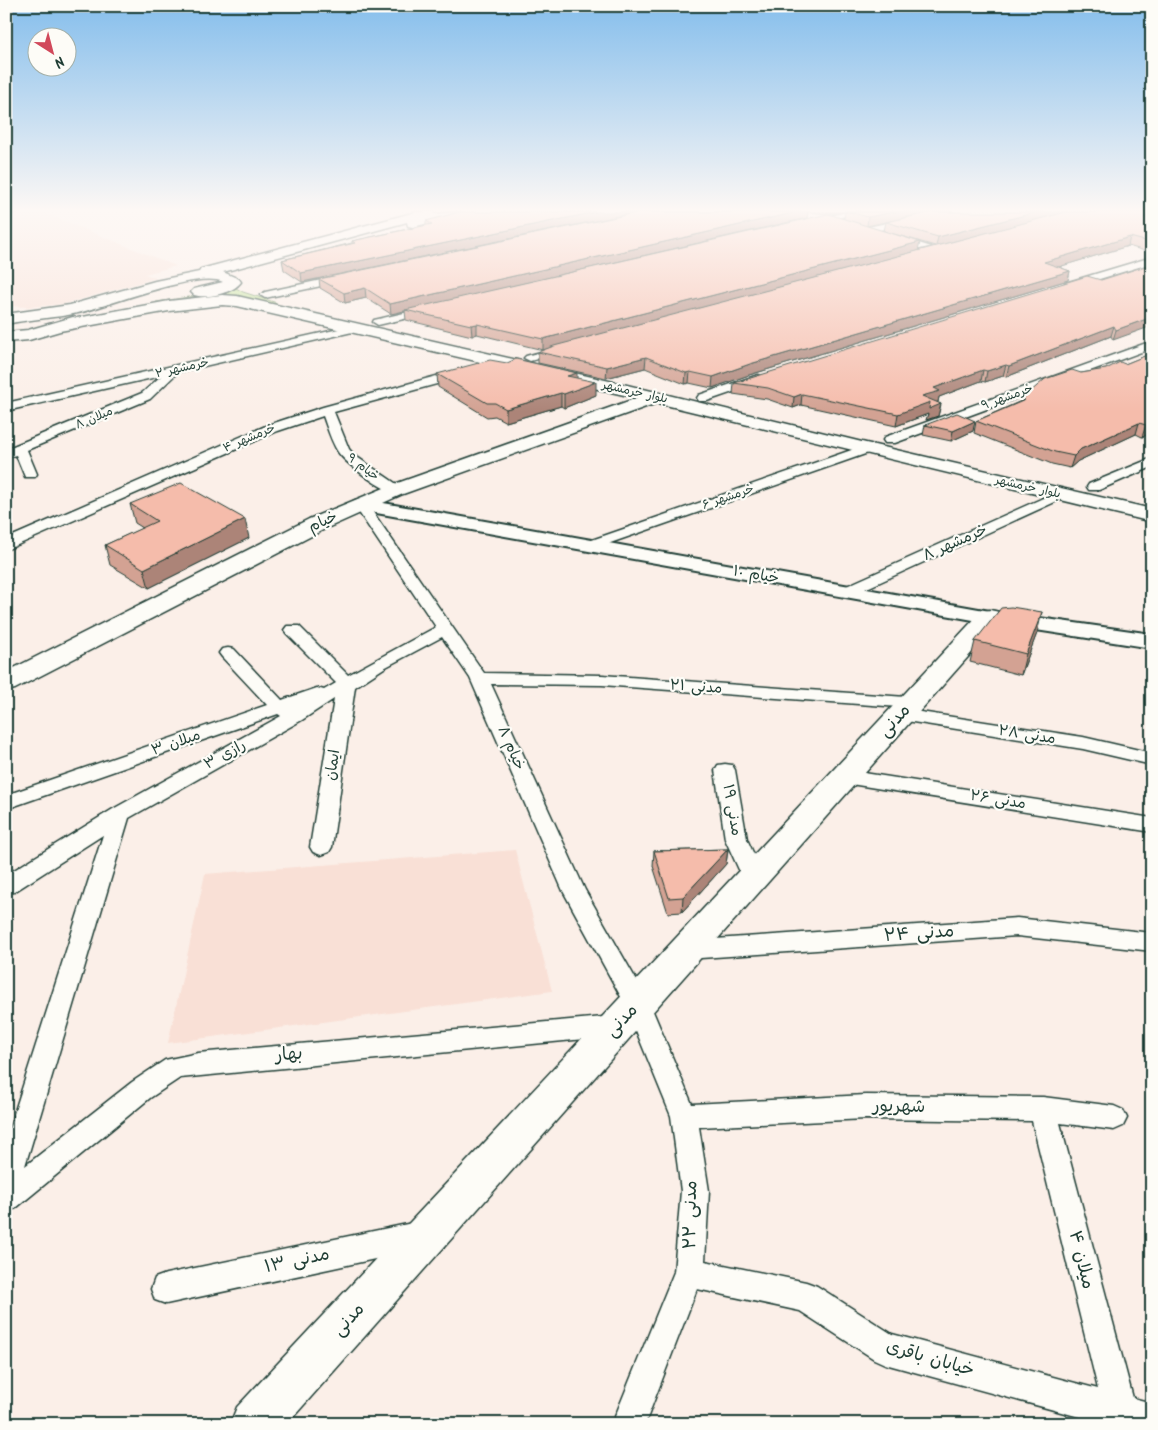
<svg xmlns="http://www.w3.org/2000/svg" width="1158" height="1430" viewBox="0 0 1158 1430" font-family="Kalam,'Playpen Sans Arabic',sans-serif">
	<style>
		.built { fill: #f9e0d6 }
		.green { fill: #c5e49c; stroke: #729068 }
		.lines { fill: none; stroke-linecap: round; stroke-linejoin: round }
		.minor-casing { stroke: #1f3d34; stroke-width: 3 }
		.tertiary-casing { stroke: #1f3d34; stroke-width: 4 }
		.secondary-casing { stroke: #1f3d34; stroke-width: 3 }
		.minor { fill: #fdfcf7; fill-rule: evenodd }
		.tertiary { fill: #fdfcf7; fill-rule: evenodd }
		.secondary { fill: #fdfcf7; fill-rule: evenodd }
		.wall { fill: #d3a293; stroke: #1f3d34; fill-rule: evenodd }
		.shaded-wall { fill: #ac8478; stroke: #1f3d34 }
		.building { fill: #f5bcab; stroke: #1f3d34 }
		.labels { text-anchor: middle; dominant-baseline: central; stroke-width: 4.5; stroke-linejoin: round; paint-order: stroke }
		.far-street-label { font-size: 12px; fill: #1f3d34; stroke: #fdfcf7 }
		.street-label { font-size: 15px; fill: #1f3d34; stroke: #fdfcf7 }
		.near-street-label { font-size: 18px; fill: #1f3d34; stroke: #fdfcf7 }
	</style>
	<rect width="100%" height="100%" fill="#fbefe8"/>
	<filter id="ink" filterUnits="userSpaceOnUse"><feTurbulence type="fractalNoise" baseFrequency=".02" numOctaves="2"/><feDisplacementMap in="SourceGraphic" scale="10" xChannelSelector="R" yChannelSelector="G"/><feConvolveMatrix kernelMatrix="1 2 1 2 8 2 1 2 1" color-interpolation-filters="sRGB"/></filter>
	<g filter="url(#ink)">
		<path class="built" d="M6,212h36l134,54 -31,8 11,4 -92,26 -35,3 -23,-1z
			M515,850l37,141 -384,52 37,-169z"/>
		<path class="green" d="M236,288l7,4 34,11 -3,1 -33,-6 -82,6 -3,-2 59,-9z"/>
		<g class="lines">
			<g class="minor-casing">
				<path id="minor" d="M846,212h13l-49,14 -4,-3z
					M938,212h14l-84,21 -4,-3 4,-3z
					M896,236l42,13 2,2 -5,3 -42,-13 -2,-2z
					M1152,257v6l-79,24 -4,1 -5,-3 1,-2z
					M345,275l4,1v4l-84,18 -5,-3 5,-3z
					M430,307l5,3 -1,2 -56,13 -5,-3 1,-2z
					M357,325l4,1 1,2 -1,2 -183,42 -28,27 -123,51 10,24 -2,3h-10l-9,-22 -10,3v-9l136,-56 19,-17 -155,35v-8z
					M1152,341v7l-257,95h-10l-2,-3 2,-3z
					M563,346l6,3 -2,2 -37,10 -6,-3 2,-2z
					M462,369l4,1 2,3 -2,3 -132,36 15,37 5,6 47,32 2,3 -2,3c-13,3 -56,-30 -63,-41 -7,-11 -11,-25 -15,-36l-45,15 -272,119v-11l262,-114 55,-18z
					M758,375l4,1 2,3 -2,3 -55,19h-8l-2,-3 2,-3z
					M866,445l7,4 -2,3 -275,96h-10l-3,-3 3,-3z
					M1152,458v9l-53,23h-10l-2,-3 2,-3z
					M1061,490l5,1 2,3 -2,3 -212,97h-12l-2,-3 2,-3z
					M361,501l5,1 118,171 118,2 318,23 2,4 -2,4 -7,2 -311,-23 -111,-1 94,206 65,114 42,100 174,-9 177,2 71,9 9,4 4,8 -4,8 -9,4 -54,-7 73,275 19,5v21h-47l-220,-60 -11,-5 -74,-48 -103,-22 -52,135h-33l62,-152 7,-81 -10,-75 -45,-110 -63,-115 -93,-213 -28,-41 -58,31 -29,19 -23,160 -3,5 -8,3 -8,-3 -3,-5 24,-148 -32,21 -173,98 -104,348 107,-84 33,-22 33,-7 417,-37 9,3 4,7 -4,7 -9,3 -435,42 -30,20 -134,110 -10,4v-73l97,-304 -89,57 -8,2v-19l107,-66 168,-93 -3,-2 -272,95v-14l261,-90 -45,-48 -3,-4 3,-4 6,-1 6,1 48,51 35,-12 7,2 12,-7 -49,-49 -3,-4 3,-4h12l49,49 88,-48 -82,-122 2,-3zM866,1119l166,2 66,268 -206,-55 -75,-48 -11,-4 -101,-21 4,-70 -10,-64z
					M901,709l182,28 69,16v12l-69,-16 -189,-30 -2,-4 2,-4z
					M725,764l7,1 3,5 12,69 17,38 -3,6 -8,2 -8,-2 -20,-44 -10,-69 3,-5z
					M845,770l307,48v14l-314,-50 -3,-5 3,-5z
					M1017,918l135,15v18l-135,-15 -331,23 -8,-3 -4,-6 4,-6 8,-3z
					M417,1222l10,4 5,10 -5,10 -10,4 -251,54 -11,-4 -4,-11 4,-11 11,-4z"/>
			</g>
			<g class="tertiary-casing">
				<path id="tertiary" d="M361,499l629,112 162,23v14l-162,-25 -636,-114 -2,-4 2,-4z"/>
			</g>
			<g class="secondary-casing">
				<path id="secondary" d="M416,212h19l-1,2 27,-2 -2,3 -46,12 -5,-1 -1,-4 -184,50 16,7 2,3c-8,11 -34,17 -47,13l-3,-3 3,-3 29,-7c-26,-12 -114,24 -145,31 -23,5 -48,6 -72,11v-10l64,-9 85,-24 44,-9 2,-3z
					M222,295l15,1 390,89 239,58 286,66v13l-495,-119 -254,91 -78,35 -310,160 -9,2v-19l303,-153 80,-33 248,-88 -400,-92 -15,-1 -53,6 -109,20 -31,9 -23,2v-10l22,-2 45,-13 4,1 92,-17z
					M990,610l9,2 3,5 -3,5 -712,802h-57l7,-17 744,-795z"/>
			</g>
			<use href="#minor" class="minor"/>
			<use href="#tertiary" class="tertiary"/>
			<use href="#secondary" class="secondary"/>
		</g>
		<path class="wall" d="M638,212l-212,44 214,-44h291l-64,14 51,24 17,-4 -51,-15 2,-9 266,-10v41l-24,-7 -70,21 12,4 -2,9 -319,95 -37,13 -23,-5 -4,1 -40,-16 -39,10 -68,-15v-11l9,-4 -4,2 -66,-16 -5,2 -66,-16 -1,-9 -14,3 -25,-16 -21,5 -25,-15 -1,-9 -17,3 -18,-12 -2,-10 70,-17v-2l74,-16v-4zM808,212l19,2 18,-2 -1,7 -337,68 300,-69z
			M1152,264l-39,76 -2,-4 -105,41 -3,-1 -18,6 -4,-1 -42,16 -1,5h-2l5,2 -3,12 -12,4 2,-6 -32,12 -95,-21 -8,3 -26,-9 -34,-5 1,-11 367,-103z
			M1152,353v80l-10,4 -6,-3 -58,27 -8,7 -18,-4 -78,-31 2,-12 45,-20 1,-2 59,-26 25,-4 19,-5z
			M437,374l140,4 19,17 -32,13 -3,-2 -55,16 -11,-6 -8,1 -49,-30z
			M925,425l48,6 -22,10 -28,-6z
			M130,504l119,34 -100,50 -39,-23 -5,-20 38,-17 -8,-5z
			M1037,633l-16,42 -51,-13 5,-21z
			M728,849l-2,15 -44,48 -14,1 -15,-47 1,-15z"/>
		<path class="shaded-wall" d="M6,212h19l-19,4z
			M596,212h42l-336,70 -1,-9z
			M797,212h11l-1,6 -416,96 -1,-10z
			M827,212h18l-18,2z
			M894,212h37l-64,14 1,-9z
			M1037,212h32l-133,34 2,-9z
			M1152,214v8l-8,-5z
			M1130,237l-2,9 -86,26 2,-10z
			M920,242l-2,9 -375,99v-11z
			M1070,271l-2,9 -319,95 -37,13 1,-11 37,-13z
			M365,288l1,10 -21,5 -1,-10z
			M1152,317v9l-39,14 3,-10z
			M477,324v10l-5,2 -1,-11z
			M1114,326l-3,10 -105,41 3,-11z
			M646,357l-1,11 -39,10 1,-11z
			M1006,365l-3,11 -18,6 2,-11z
			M983,370l-2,11 -42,16 -1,5 -8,2h11l-3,12 -12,4 2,-6 -32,12 2,-12 36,-26z
			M690,372l-1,11 -4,1 1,-11z
			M577,373v13l-10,-10z
			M596,382v13l-32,13v-14z
			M561,393v13l-55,16v-13z
			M802,394l-1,11 -8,3 1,-11z
			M975,421l-2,10 -22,10 2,-10z
			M1139,423l-3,11 -58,27 -8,7 4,-12 7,-7z
			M1152,423v10l-10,4 4,-12z
			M245,519l4,19 -100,50 -5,-19z
			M1042,612l-5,21 -16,42 5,-21z
			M728,849l-2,15 -44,48 1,-15z"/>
		<path class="building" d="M459,212h137l-295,61 -19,-13 73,-17 -3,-2 80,-17 -6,-3z
			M640,212h157l-407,92 -25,-16 -21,5 -25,-14z
			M849,212h45l-26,5z
			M933,212h104l-99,25 -52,-15z
			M1066,212h86v2l-8,3 8,2v24l-22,-6 -86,25 26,9 -320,93 -37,13 -23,-5 -4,1 -40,-16 -39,10 -69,-15 16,-6z
			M828,214l92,28 -377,97 -66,-15 -6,1 -66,-15z
			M1152,264v53l-36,13 -2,-4 -105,40 -3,-1 -19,6 -4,-1 -49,18 6,3 -18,5 19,8 -12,5 1,-7 -32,12 -96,-20 -8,3 -26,-9 -34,-5 353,-107 14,4z
			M1152,353v70l-6,2 -7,-2 -58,26 -7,7 -19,-4 -79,-31 49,-21 -3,-1 23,-20 27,-9 9,3 25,-4 14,-7 5,2z
			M516,359l61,14 -10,3 29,6 -32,12 -3,-1 -55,16 -11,-6h-8l-50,-29 53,-14 17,3z
			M957,413l18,8 -22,10 -28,-6z
			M181,483l64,36 -101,50 -39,-24 52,-24 -27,-17z
			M1011,607l31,5 -16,42 -51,-13 26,-33z
			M728,849l-45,48 -14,1 -15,-47z"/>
	</g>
	<linearGradient id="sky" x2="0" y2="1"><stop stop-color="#85beec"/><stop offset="0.51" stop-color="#fdf8f5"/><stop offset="1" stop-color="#fdf8f5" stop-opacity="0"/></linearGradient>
	<rect width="1158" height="412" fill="url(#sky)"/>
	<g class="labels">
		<g class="far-street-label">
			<text transform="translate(182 368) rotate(-13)">خرمشهر ۲</text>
			<text transform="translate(635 392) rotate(13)">بلوار خرمشهر</text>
			<text transform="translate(1007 397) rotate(-20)">خرمشهر ۹</text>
			<text transform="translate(94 418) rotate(-23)">میلان ۸</text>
			<text transform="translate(249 438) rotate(-23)">خرمشهر ۴</text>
			<text transform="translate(363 467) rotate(37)">خیام ۹</text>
			<text transform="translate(1028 487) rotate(13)">بلوار خرمشهر</text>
			<text transform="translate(728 497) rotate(-19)">خرمشهر ۶</text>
		</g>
		<g class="street-label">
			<text transform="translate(323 522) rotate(-24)">خیام</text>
			<text transform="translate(955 543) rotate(-24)">خرمشهر ۸</text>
			<text transform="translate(756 575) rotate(10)">خیام ۱۰</text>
			<text transform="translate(696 687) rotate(4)">مدنی ۲۱</text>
			<text transform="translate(1027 735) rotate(9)">مدنی ۲۸</text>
			<text transform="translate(176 743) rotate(-19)">میلان ۳</text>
			<text transform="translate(511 748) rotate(66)">خیام ۸</text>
			<text transform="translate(225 755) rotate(-29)">رازی ۳</text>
			<text transform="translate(333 765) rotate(-81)">ایمان</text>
			<text transform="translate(998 800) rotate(9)">مدنی ۲۶</text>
			<text transform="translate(732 810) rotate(80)">مدنی ۱۹</text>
		</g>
		<g class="near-street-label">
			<text transform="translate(895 721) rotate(-48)">مدنی</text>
			<text transform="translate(919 934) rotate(-4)">مدنی ۲۴</text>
			<text transform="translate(622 1021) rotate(-47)">مدنی</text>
			<text transform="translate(289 1055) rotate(-5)">بهار</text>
			<text transform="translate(899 1107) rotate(1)">شهریور</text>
			<text transform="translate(691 1215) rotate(-89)">مدنی ۲۲</text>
			<text transform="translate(1081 1260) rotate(76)">میلان ۴</text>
			<text transform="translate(297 1261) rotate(-12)">مدنی ۱۳</text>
			<text transform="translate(349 1320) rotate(-48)">مدنی</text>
			<text transform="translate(930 1359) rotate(16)">خیابان باقری</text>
		</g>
	</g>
	<rect width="1158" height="1430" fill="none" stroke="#fdfcf7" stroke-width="25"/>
	<rect x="12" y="12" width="1133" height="1405" fill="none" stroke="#1f3d34" stroke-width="2" filter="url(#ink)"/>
	<g transform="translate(52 52) rotate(144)"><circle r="24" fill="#fdfcf7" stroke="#a4b0a9"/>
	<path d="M0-4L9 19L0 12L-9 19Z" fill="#d1495b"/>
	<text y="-8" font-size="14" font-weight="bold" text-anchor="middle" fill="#1f3d34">N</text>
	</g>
</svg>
